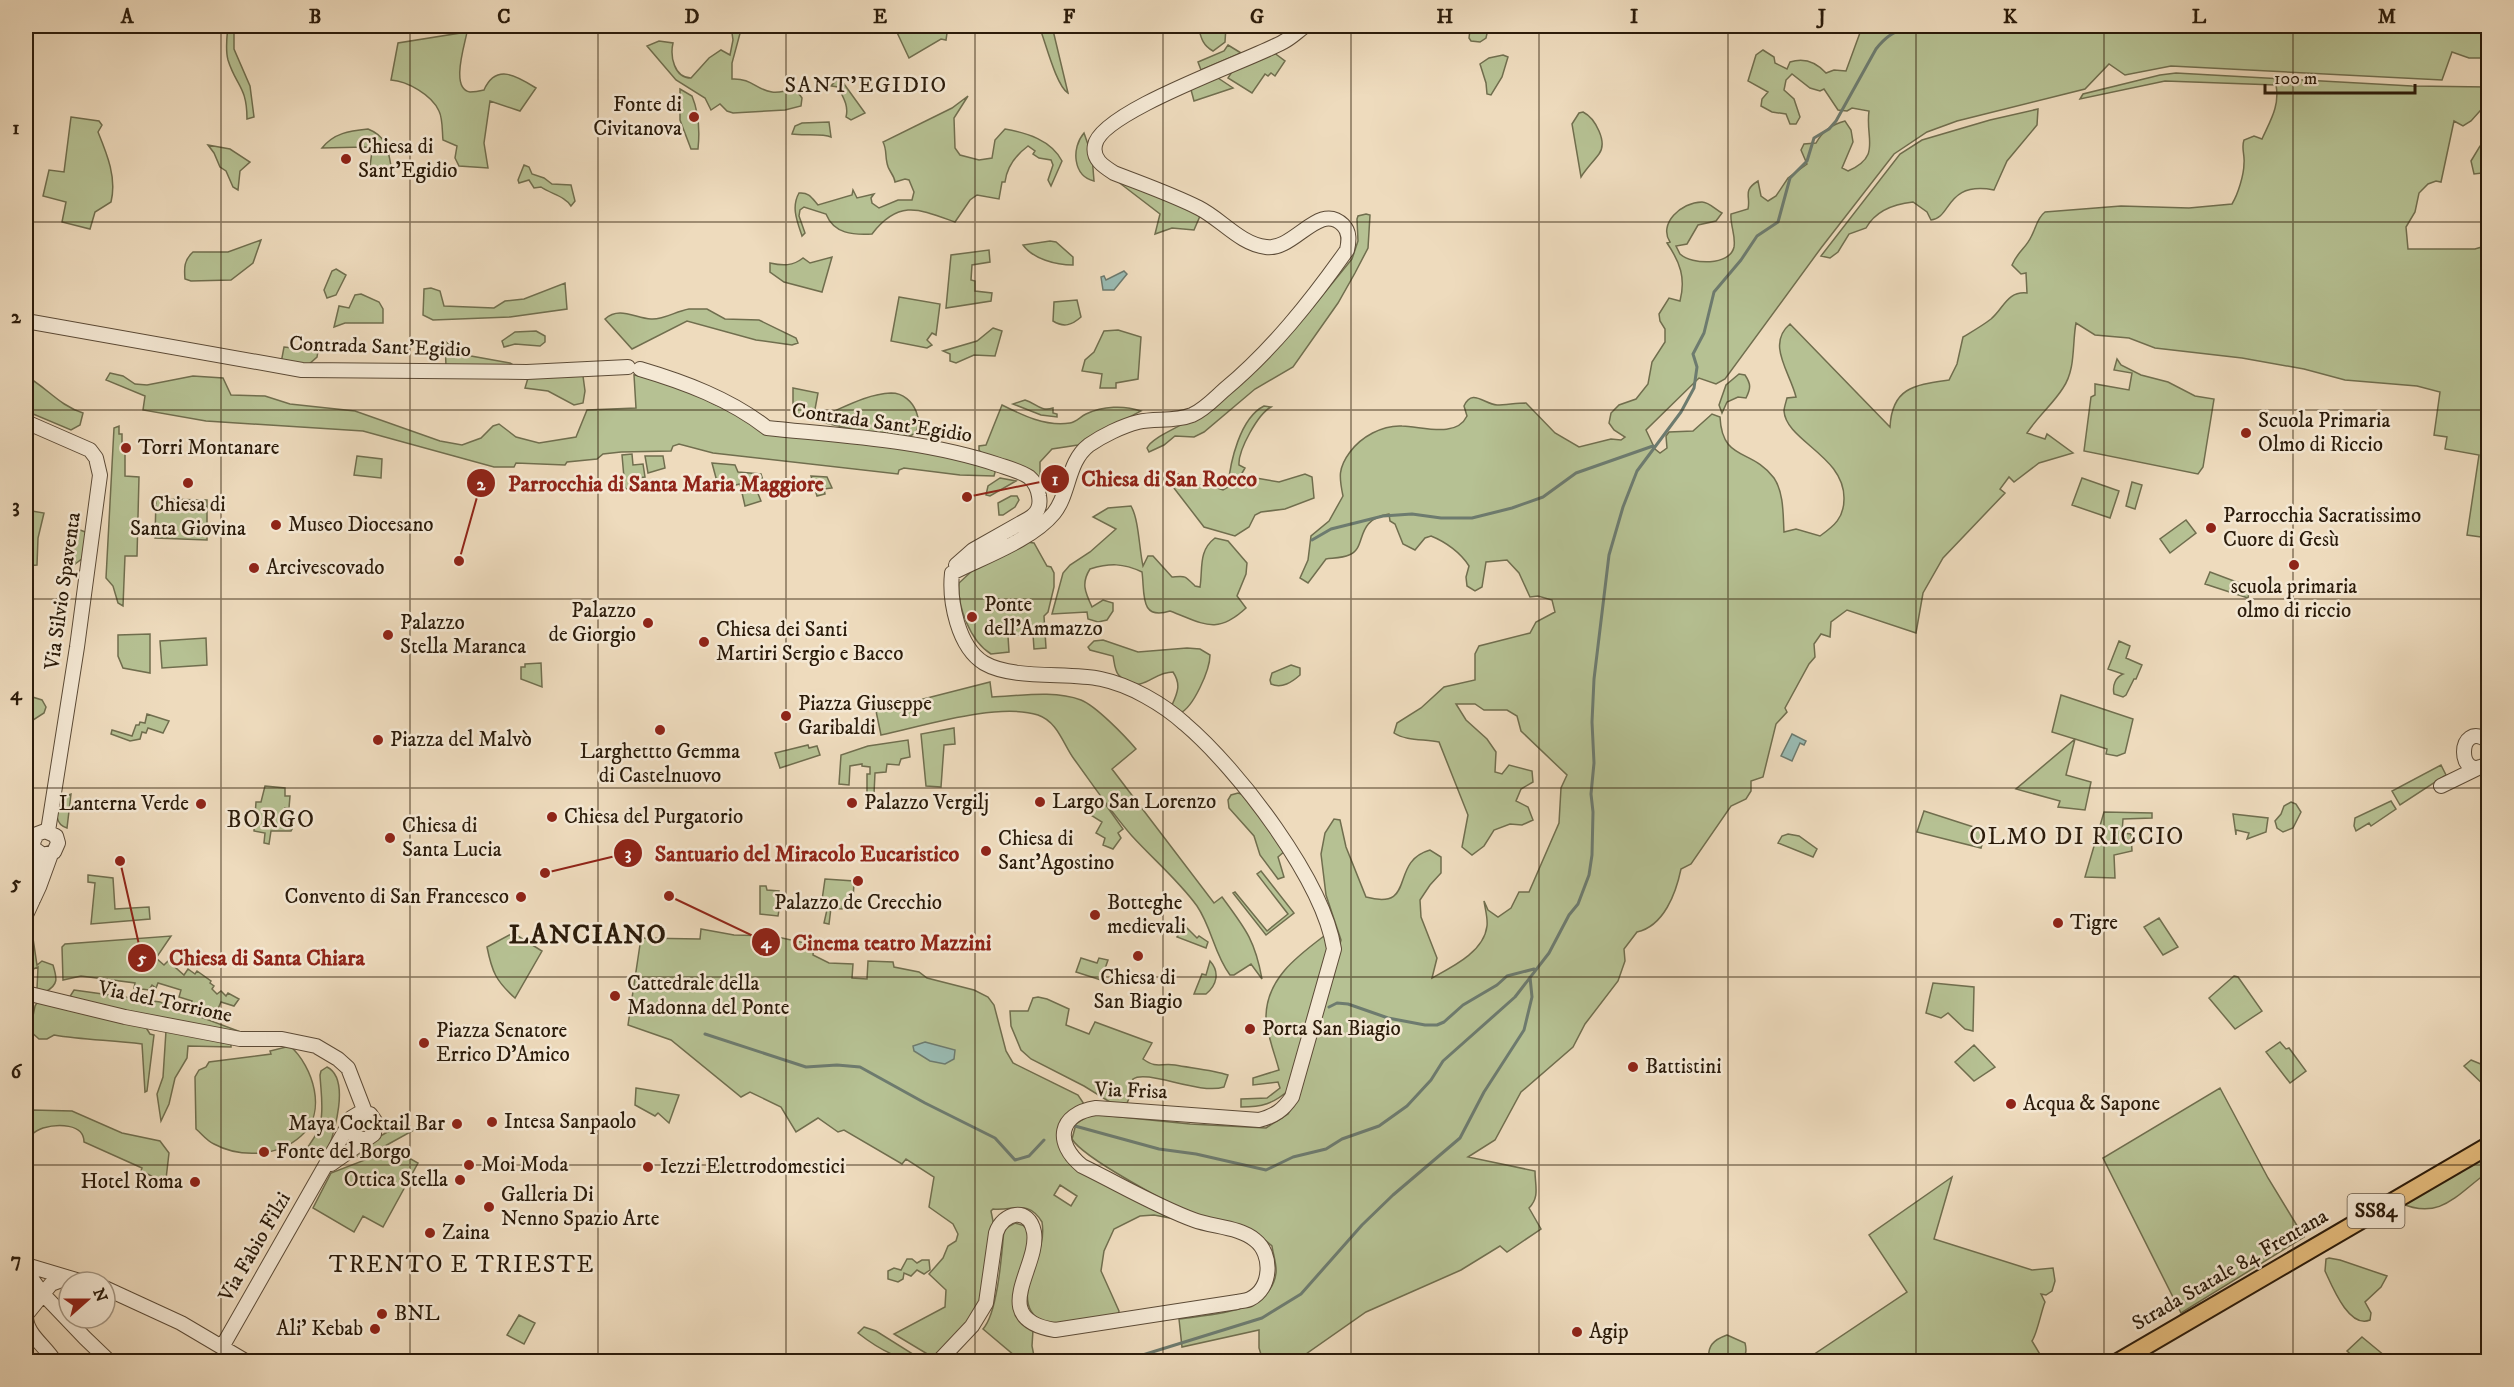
<svg xmlns="http://www.w3.org/2000/svg" width="2514" height="1387" viewBox="0 0 2514 1387" font-family="'IM FELL DW Pica',serif">
	<style>
		.green { fill: #b6c193; stroke: #706e4e; stroke-width: 1.5; fill-rule: evenodd }
		.water { fill: #99bbb3; stroke: #6d7b6f; stroke-width: 1.5 }
		.lines { fill: none; stroke-linecap: round; stroke-linejoin: round }
		.stream { stroke: #6d7b6f; stroke-width: 3 }
		.minor-casing { stroke: #5c4b37; stroke-width: 16 }
		.major-casing { stroke: #2b1b0a; stroke-width: 20 }
		.minor { stroke: #f4e8d4; stroke-width: 14 }
		.major { stroke: #e7be7e; stroke-width: 16 }
		.grid { fill: none; stroke: #2b1b0a; stroke-width: 1.5; stroke-opacity: 0.55 }
		.poi-dot { fill: #8f2418; stroke: #f4e8d4; stroke-width: 2 }
		.labels { text-anchor: middle; dominant-baseline: central; stroke-width: 5; stroke-linejoin: round; paint-order: stroke }
		.shield { fill: #f4e8d4; stroke: #675847; stroke-width: 1.5 }
		.shield-label { font-size: 20px; font-weight: bold; fill: #2b1b0a }
		.poi-label { font-size: 21px; fill: #2b1b0a; stroke: #f4e8d4; text-anchor: start }
		.street-label { font-size: 21px; fill: #2b1b0a; stroke: #f4e8d4 }
		.neighbourhood-label { font-size: 22px; letter-spacing: 1.5px; fill: #2b1b0a; stroke: #f4e8d4 }
		.quarter-label { font-size: 24px; letter-spacing: 1.5px; fill: #2b1b0a; stroke: #f4e8d4 }
		.district-label { font-size: 27px; font-weight: bold; letter-spacing: 1.5px; fill: #2b1b0a; stroke: #f4e8d4 }
		.leader { fill: none; stroke: #8f2418; stroke-width: 2 }
		.callout-dot { fill: #8f2418; stroke: #f4e8d4; stroke-width: 2 }
		.mark-label { font-size: 18px; text-anchor: middle; font-weight: bold; fill: #fff }
		.callout-label { font-size: 22px; text-anchor: middle; font-weight: bold; fill: #8f2418; stroke: #f4e8d4; stroke-width: 5; stroke-linejoin: round; paint-order: stroke }
		.neatline { fill: none; stroke: #2b1b0a; stroke-width: 2 }
		.grid-label { font-size: 20px; text-anchor: middle; font-weight: bold; fill: #2b1b0a }
	</style>
	<rect width="100%" height="100%" fill="#eedbbd"/>
	<filter id="stains"><feTurbulence type="fractalNoise" baseFrequency=".00333" numOctaves="4"/><feColorMatrix values="0 0 0 0 .2 0 0 0 0 .09 0 0 0 0 .02 0 0 0 .5 -.17"/></filter>
	<radialGradient id="worn" r=".72"><stop offset=".6" stop-color="#630" stop-opacity="0"/><stop offset="1" stop-color="#630" stop-opacity=".3"/></radialGradient>
	<path class="green" d="M228,26h6v23l16,37 4,31 -7,2c0,-33 -11,-33 -19,-59 -3,-11 -1,-23 0,-34z
		M731,26h11l-10,37v16c20,-1 24,11 40,13 13,2 21,-8 30,6l-1,8 -16,4 -52,3 -6,-2 -7,-7 -9,6 -6,-12 -29,-18 -29,-34 12,-5 14,2c-3,13 1,35 18,35l18,-20 12,-8 9,5 3,-15z
		M894,26h54l-2,14 -5,-1 -32,19z
		M1039,26h13l16,67c-12,-7 -23,-53 -29,-67z
		M1198,26h28l-1,16 -12,9c-11,-6 -12,-14 -15,-25z
		M1481,26l7,3 -2,9 -6,4 -9,-1 -2,-3 1,-8z
		M1856,26h212c7,4 13,6 21,4l3,-4h396v32h-19l-17,-6 -10,28 -271,-14 -46,9 -16,-11 -24,25 -128,32 -30,11 -33,22 -73,94 -96,131 -9,5 -17,-6 -53,52 9,19 5,4 7,-5 -1,-12 3,-4 24,-1 19,-17 8,3c2,45 32,31 54,61 10,15 9,37 10,54l12,-3 24,7c14,-10 24,-18 24,-37 1,-43 -58,-58 -60,-88 0,-3 2,-9 3,-13l9,-1c-6,-25 -30,-53 -6,-73l100,103c2,-40 25,-42 59,-47l8,-16 6,-27c10,-6 19,-11 28,-18 13,-11 16,-28 36,-26l-1,-20 -5,1 -9,-9c6,-14 14,-17 19,-28 5,-9 6,-19 14,-25l76,-6 68,2 43,-4c6,-10 12,-29 12,-41 1,-8 -3,-15 0,-23l10,-4 8,3c8,-18 18,-33 14,-54l-111,-4 -85,18 3,-5 77,-19 16,-2 236,13 76,1v15l-17,19 -8,5 -9,-5 -13,61 -5,-1 -8,3 -9,9 -4,19 -9,15 2,22h67l13,-4v293l-21,-3 12,-80 -34,-6 2,-12 -13,-2 6,-43 -23,-6 -72,-6 -41,-11 -62,-11 -87,-10 -26,-10 -34,-3 -19,-12c-4,21 0,46 -13,65 -10,16 -25,28 -36,45l18,6 2,-5 26,19 -34,10 -25,19 -5,-5 -9,12 5,4 -62,65 -20,35 -7,40 -69,-23 -16,12 -1,15 -9,-3 -7,10 1,13 -6,7 -24,44 2,4 -11,12 -13,53 -12,4v10l-5,8 -15,7 -40,58 -10,5c-5,24 -17,57 -44,63l-13,17 1,12 -7,20 -33,43 -12,23 -52,45 -26,48 -27,17 67,14c0,15 5,26 -6,37l12,21 -34,23 -7,-6 -39,24 -95,42 -63,44 -6,1 -6,-2 -16,6h-12l-4,-13v-18l-77,17 -3,-28c31,-5 92,-5 97,-46 1,-8 -3,-19 -4,-27 -21,-20 -49,-21 -76,-31 -23,-9 -113,-57 -124,-76l4,-15 15,-10 99,10 76,4 22,-14 9,-14 44,-160 -15,-45 -5,-41 4,-21 9,-14 6,1 6,27 20,50c52,14 22,-35 64,-47l11,7v16l-11,12 -10,15 1,17 16,41 -5,20c20,-11 52,-26 55,-52 1,-8 -2,-17 -3,-25l4,9 10,7 13,-9 8,-16h10l30,-69 2,-35 6,-13 -46,-44 -4,-15 -10,-6h-23l-9,-6h-19l10,16 21,19 9,13 -1,20 7,2 7,-9 23,6 1,11 -12,7 -5,12 12,6 5,13 -11,5 -12,-1 -16,6 -10,16 -12,9 -10,-8 6,-32 -29,-73c-15,-3 -33,-1 -45,-9l3,-10 24,-15 23,-21 31,-7v-26l4,-8 51,-13 6,-11 19,-10 -3,-12 -14,-4 -8,1 -11,-24 -12,-13 -21,2 -4,25 -7,4 -8,-5 -1,-9 3,-11c-8,-13 -23,-24 -38,-30l-6,2 -10,12 -12,-6 -8,-20 -5,-3 -1,-7c-36,6 -21,34 -40,41 -6,3 -16,3 -23,4l-18,24 -8,-5 8,-18 3,-24 18,-15 14,-25c-4,-19 -5,-28 7,-44 11,-15 32,-27 52,-26 19,0 54,13 65,-10l-3,-10c8,-18 20,-2 33,-1 9,0 19,-2 29,-2l29,30 24,14 32,-8 10,1 4,-3 -11,-7 -5,-7 2,-10 8,-8 17,-6 12,-15 4,-22 13,-20v-13l-5,-8 -1,-7 10,-16 11,3c6,-23 0,-39 -13,-58l3,-1c-12,-18 11,-40 32,-40 7,0 14,8 20,11l-6,8 -18,4 -11,19 -11,2c0,0 4,8 4,8 12,11 50,12 54,-7 2,-11 -4,-22 -3,-33l17,-5c3,-13 -6,-18 10,-28l3,15 7,5 8,-5 12,-18 19,-14 -6,-14 3,-6 12,-1c6,-11 17,-19 29,-22l6,9 2,12 -11,26 6,3c34,-15 17,-32 21,-60l-17,-3 -5,3 -9,-1 -14,-21 -4,2 -10,-3 -18,-14 -6,6 -2,10 10,9 6,18 -4,7h-6l-4,-10 -14,-2 -11,-6 1,-7 6,-7 -20,-11 8,-26 7,-5 11,7 1,6 12,6 3,-7c15,-5 26,0 36,11l8,-3 12,1 15,-41z
		M467,32c-2,12 -17,57 3,60 4,0 10,-1 14,-2 12,-27 33,-14 52,-2l-16,23 -30,-10 -6,42 4,25 -29,-2 -4,-8 2,-12 -14,-6c-1,-8 0,-21 -4,-29 -7,-16 -32,-30 -48,-31l7,-37z
		M1228,45l13,8 -40,17 -3,-8 26,-11z
		M1273,52l12,9 -10,15 -4,-3 -3,3 -3,-2 -13,19 -24,-15 5,-8z
		M1503,55l5,2 -6,20 -11,18 -4,-1 -1,-11 -6,-19 9,-6z
		M1215,76l18,12 -39,13 -4,-15z
		M839,77l26,36 -14,7 -5,-3c3,-11 -3,-20 -8,-30l-7,-1z
		M680,89l12,7c7,17 8,34 6,53h-7l-11,-29z
		M968,96l-14,22 1,30 5,7 19,5 13,-2 3,-18 10,-11c22,4 46,11 57,32l-11,25 -3,-6 5,-15 -2,-5 -12,-2 -6,-4 2,-3 -7,-5c-12,9 -21,20 -23,36h-3l-3,17 -22,-4 -7,5 -15,22c-36,-13 -56,-23 -83,12 -19,1 -38,0 -46,-20l-22,-7 -4,3 -1,6 6,17 -3,3c-5,-15 -11,-29 -3,-43 10,-1 13,5 19,12l34,-10 1,-5 4,8 17,-4 -3,4 1,5 7,5 19,-8h14l2,-8 -5,-12 -4,-1 -10,3c-1,-8 -7,-11 -8,-19 -2,-8 0,-13 -4,-21l69,-34z
		M2038,109l-1,16 -30,36 -13,29c-49,-9 -42,28 -63,30l-4,-8 -14,-10c-19,2 -37,8 -47,26l-17,6 -11,18 -8,6 -9,-2 79,-102 22,-14 68,-20z
		M1583,112c12,6 25,30 16,42 -6,8 -13,15 -18,23l-9,-53 7,-11z
		M71,117l28,4 3,4 -4,7c9,22 19,46 13,70l-16,10 -5,17 -28,-7 4,-20 -23,-6 6,-26 15,2z
		M829,122l2,15c-9,-4 -28,-1 -39,-3l3,-8 7,-3z
		M368,129c18,7 20,19 23,37l-22,8 3,-23 -6,-4 -44,1c12,-15 27,-17 46,-19z
		M1084,133l8,23 2,25c-21,-5 -23,-33 -10,-48z
		M2488,142v68l-2,-33 -4,-4 -8,1 -3,-13 9,-15z
		M208,145l22,4 20,13 -10,9 -2,19 -5,-3 -7,-16 -6,-4 -6,-14z
		M524,165l5,2 3,7 12,4 8,6 19,1 4,16 -4,5c-6,-10 -20,-12 -30,-19l-7,1 -5,-8 -10,3 -1,-3z
		M1117,181l80,30 3,5 -6,14 -22,-2 -17,6 5,-20z
		M1366,214l4,1 -2,33 -13,25 -17,30 -45,64 -38,22 -51,43 -10,5 -19,-1 -11,9 -15,7 -2,-4c5,-11 32,-20 43,-29l123,-112 39,-48 6,-18 -1,-22 1,-3z
		M261,240l-8,23 -22,17 -40,1 -6,-2c-1,-11 -1,-19 8,-27h35z
		M1050,241l6,1 17,15v8c-17,0 -40,-6 -50,-20z
		M989,250l1,12 -18,3 -1,15 4,1v10l17,2 -1,8 -45,7 5,-53z
		M832,257l-10,35 -38,-10 -14,-10v-9c13,3 23,3 33,-5l7,5z
		M336,269l10,6 -10,20 -9,3 -3,-8 8,-19z
		M565,283l2,26 -57,8 -77,3 -10,-5 1,-26 7,-1 9,3 4,15 50,2 11,-7 19,-2z
		M361,294l18,8 4,7v14h-38l-11,4 5,-21 10,2 6,-13z
		M899,297l41,7 -4,31 -4,-2 -5,7 5,5 -5,3 -36,-7z
		M1077,300l4,17c-9,8 -17,11 -28,4l1,-19z
		M689,309h18l18,10 34,1 37,18 2,5 -6,2 -36,-5 -69,-19 -55,28 -27,-30c14,-13 30,-1 46,0 13,1 25,-8 38,-10z
		M993,328l9,3 -7,25 -21,-1 -18,8 -6,-2v-7l-7,-3 34,-10z
		M1118,330l23,7 -3,42 -22,4v5h-16l2,-14 -20,-3 3,-11 9,-8 10,-21z
		M536,331l9,5v6l-5,4 -25,-2 -11,3 -2,-6 13,-9z
		M445,341l15,13 50,9 5,3h-69z
		M284,347l34,4 -1,6 -9,8 -27,-2z
		M2117,359l4,6 20,10 27,7 27,14 19,3 -11,68 -5,7 -114,-23 7,-54 4,-2v-11l34,6 3,-17 -18,-3z
		M110,373l13,3 12,8 12,1 46,-9 30,2 8,17 34,1 25,8 65,7 85,30 22,4 19,-7 12,-12 6,-2 17,13 23,6 37,-6 11,-27 49,-2 -2,-33 43,8 37,21 39,15 88,19 156,27 -3,11 -34,-1 -56,-7 -5,2 -1,4 -185,-21 -34,-9 -6,2 -2,5 -50,1 -18,2 -6,5 -30,3 -2,3 -49,-2 -2,4h-20l-131,-36 -157,-10 -63,-11 2,-14 -39,-16z
		M1739,374l6,1c6,9 6,13 1,23l-8,-1 -11,5 -5,11 -3,-8 7,-20z
		M26,376c20,11 34,30 57,37l-3,12 -9,5 -45,-19z
		M583,376l2,15 -2,12 -9,2 -26,-14 -23,-3 3,-10z
		M793,388l25,5 -5,27c25,-9 51,-26 78,-27 25,0 35,35 21,42 -14,6 -108,-14 -119,-24z
		M1025,400c11,3 15,12 28,8v5l4,1v3l-16,-2 -28,-11z
		M1002,405c20,10 44,22 68,18 6,-1 10,-6 16,-9 17,-8 38,-9 55,-3l-63,34 -26,4 -12,13v17l-14,-10 -43,-14 -4,-5v-4l7,-1z
		M1264,406l7,1c-13,7 -33,43 -32,58l6,3 -7,12 18,-2 23,4 26,-8 7,3 2,21 -29,11 -24,3 -6,3 -6,12 -14,9 -31,-9 -37,-48 11,-5 13,13 14,-3 18,6 5,-3c2,-25 12,-69 36,-81z
		M119,426v8h3v18l3,1v23l14,1 -2,79h-12l-2,50 -5,-3 -5,-17 -7,-8 8,-150z
		M632,454l1,11 10,-1 2,13 -10,1 1,9 -11,2 -3,-34z
		M357,456l25,3 -1,19 -27,-3z
		M645,456h18l2,12 -17,5z
		M712,463l23,2 3,7 23,2 4,12 -8,5 4,10 -16,5 -5,-22 -21,5z
		M811,476l16,1 5,11 -8,1 1,5 -8,2z
		M1000,478l16,3 -26,15 -4,-1 2,-9z
		M2082,478l37,13 -9,27 -38,-13z
		M2132,482l10,3 -7,24 -9,-3z
		M1011,496h6l2,4 -4,7 -12,8h-4l-1,-12z
		M156,499l51,1v40l-52,-2z
		M1131,506c8,14 8,42 12,60l5,-10h5l19,21c14,-1 12,-2 23,9l5,1c3,-19 -2,-36 15,-49l13,3 19,22 -1,11 -9,22 9,12c-30,28 -43,15 -76,3 -31,10 -25,-18 -28,-39 -19,-9 -32,-9 -52,-3 -9,14 -5,23 2,38l11,-7 10,3v8l-6,9 -9,2 -10,-3 -1,-7 -35,2 11,-41 7,-8 20,-13 26,-23 -23,-12 15,-9z
		M26,510l18,3 -6,25 -1,27 -11,1z
		M2186,520l10,13 -26,20 -10,-14z
		M80,530l8,3 -5,25 -8,6c-3,-10 -4,-27 5,-34z
		M1026,542l8,1 13,23 4,1 3,6v14l-6,25 -4,4 2,32 -12,1 -1,-15 -25,2 1,16 -18,2c-21,-13 -34,-48 -32,-71l15,-14z
		M2210,572l40,15 -2,11 -43,-14z
		M150,634v39l-27,-5 -5,-12v-21z
		M206,638l1,27 -45,3 -2,-27z
		M1103,640l35,12 49,-4 13,1 10,6c0,15 -17,53 -30,58l-8,-8c6,-13 9,-21 1,-33 -14,0 -21,9 -33,12 -8,2 -22,-6 -24,-14 -2,-5 -2,-10 -3,-14l-23,-6 -2,-3 6,-6z
		M2119,641l11,5 -4,12 16,7 -6,14h-2l-8,16 -3,2 -9,-3c-2,-9 2,-17 9,-20l-15,-5z
		M541,663l1,24 -21,-8v-12h4v-3z
		M1291,665l9,3v7c-8,7 -18,14 -29,9l-1,-4 2,-7z
		M990,682l2,15c27,-1 62,-7 89,3 15,6 44,36 55,49l-24,20 102,134 8,-6c23,31 33,43 40,82l-11,-15 -17,11h-4c-16,-21 -18,-47 -33,-69 -18,-25 -44,-47 -65,-70 -21,-24 -39,-51 -58,-77 -11,-15 -16,-37 -36,-44 -40,-13 -115,11 -157,20l-5,-24z
		M26,695l16,5 4,7 -2,6 -11,7 -7,10z
		M2061,695l72,24 -8,34 -8,3 -11,-2 1,-5 -32,-10 -9,36 25,7 -6,28 -27,-3 2,-6 -44,-12 59,-50 -23,-7z
		M147,714l22,7 -6,12 -15,-5 -2,5 -4,-1 -2,7 -10,2 -19,-7 1,-4 20,6 4,-11h3l1,-3 5,1z
		M954,728l1,16 -11,1 -3,42 -15,-1 -5,-52z
		M908,740l2,17 -9,2 -2,6 -12,-1 -1,8 -11,1 -1,21 -7,-1v-19h3v-7l-8,-1v-2l-12,2 -1,19 -10,-1 2,-29 27,-9z
		M808,745l1,3 8,-2 3,9 -40,13 -5,-15z
		M2441,765l5,10 -46,30 -8,-14z
		M265,786l20,2v8h5l-1,12h-4v20l7,1 -1,2h-20l-2,13 -5,-1 1,-10 -11,-2 2,-29h5z
		M1238,793l6,2 41,56 -7,6 6,20 -6,2 -18,-24 -6,-19 -25,-28 -1,-8 3,-5z
		M71,794l-4,34c-14,-4 -10,-18 -8,-30z
		M1103,801l20,28 -5,4 3,5 -8,11 -10,-4 2,-7 -9,-5 6,-11 -13,-8z
		M2391,801l5,8 -25,17 -2,-3 -13,8 -2,-5 1,-8z
		M2291,802l5,2 5,8 -8,16 -10,4 -6,-4 -2,-7 6,-7 3,-8z
		M1924,811l62,20 -5,17 -64,-16z
		M2104,812l48,1v5l-29,1 -1,14 9,1 1,17 -18,4 1,23 -30,-1z
		M2233,814l35,4 -2,14 -19,7 2,-6 -13,-3v5z
		M1788,834l11,2 18,13 -4,8 -35,-14 4,-7z
		M1261,871l33,42 -28,22 -33,-42 2,-1 32,39 21,-17 -31,-40z
		M88,875l25,3 2,31 34,-2 1,12 -59,5 4,-41 -7,-1z
		M825,879l29,2 -1,22 -10,-1 -1,7 -11,-1 -2,16 -5,-1 5,-22 -7,-1z
		M760,886h6l1,4 12,1 -1,6 3,1 -3,18 -18,-2z
		M2159,918l19,29 -15,8 -19,-28z
		M31,925l6,40 5,-4 11,4c4,13 6,20 -8,27l-8,-3 1,-22 -7,3c-9,-13 -8,-32 0,-45z
		M1185,926l12,12 2,-2 9,6 -2,6 -29,-11z
		M701,929l33,6 39,1 41,9 -1,10 16,8 24,1 -1,14 15,1 1,-18 25,1 1,5 25,5 8,6 47,12 14,7 6,8 12,46 7,12 65,32 6,9 -25,37 7,19 109,59 -21,-4 -14,1 -26,13 -10,22 -3,20 18,40 -1,5c-43,6 -109,26 -86,-45 6,-17 13,-31 10,-49 -14,-23 -27,-11 -49,-13l-2,2 2,10 -8,69 -13,27 -38,41 -40,-24 51,-27 1,-17 -17,-16 14,-16 5,-12 8,-5 2,-7 -5,-10 -24,-17 5,-30 -28,-18 -4,5 -58,-34 -6,2 -20,-14 -22,14 -15,-25 -31,-15 -9,5 -70,-57 -43,-15 13,-87 59,1zM1060,1185l17,11 -6,10 -17,-11z
		M513,933l29,18 -27,47c-19,-17 -23,-26 -28,-51z
		M1328,933l1,10 -40,147c-16,14 -27,17 -48,17v-8l26,-1 13,-10 -2,-6 -25,3v-7l26,-8c-4,-16 -13,-37 -13,-54 1,-39 33,-61 62,-83z
		M171,936l-15,22 8,7 4,-4 16,14 4,-6 7,5 2,-3 14,10 -1,2 4,3 -2,3 5,5 4,-3 5,5 2,-3 11,6 -5,7 -13,-4 -7,16 -25,-9 3,-8 -13,-4 2,-7 -23,-7 -2,5 -4,-3 -3,5 -15,-2 1,-5 -54,-7 -18,4 -1,-33 3,-3z
		M1081,958l16,5 2,-5 9,2 -7,20 -25,-8z
		M1210,961c10,11 7,24 -4,33h-12l8,-20 4,1z
		M2234,976l4,1 24,34 -27,18 -26,-31z
		M1933,983l41,4 -1,44 -8,-2 -17,-16 -7,5 -15,-5z
		M74,990l86,12 81,30 -5,1 -125,-24 -42,-11z
		M1038,997l9,2 22,10 -3,16 23,9 6,-12 57,21 -9,16c14,10 17,4 32,6 16,3 38,5 53,10l-4,12c-26,8 -77,-18 -91,-8l-3,17 -3,7 -14,1 -29,-18 -53,-27 -10,-9 -10,-24 -1,-15h18l5,-13z
		M38,1001l107,25 5,8 4,1 -7,56 -2,1 -3,-48c-30,-4 -59,-4 -88,-9l-7,4h-8l-9,-8 5,-25z
		M166,1031l65,12v4l-43,-1 -1,12 -12,20 -6,26 -8,17 -4,-27 6,-17z
		M2280,1042l6,7 3,-1 17,23 -16,12 -24,-31z
		M1974,1045l21,22 -21,14 -19,-19z
		M290,1046c23,20 38,67 11,90 -23,21 -61,22 -87,8 -7,-3 -12,-10 -18,-15l-1,-52 4,-7 7,-3 3,-5 62,-8 -1,-3z
		M2471,1060l17,7v22l-24,-23z
		M327,1067c24,12 7,66 0,86l-2,4 -23,-3c26,-29 20,-45 18,-79l1,-4z
		M636,1088l43,7 -10,28 -11,-10 -3,3 -20,-11z
		M2220,1088l48,90 36,59 -123,76 -78,-155z
		M32,1110l40,1 50,22 38,8 9,12 -3,26 -4,2 -21,-10 1,-3 -58,-26c0,-19 -27,-18 -41,-14 -7,2 -12,7 -17,11v-21l6,-1z
		M403,1123l11,7 -29,16 -34,13v-6z
		M393,1149l25,14 -35,64 -20,-11 -9,16 -41,-24 18,-35z
		M2488,1150v22c-31,22 -47,49 -88,31z
		M1952,1177l-18,62 98,31 21,-2 2,13 -3,10 -6,4 -5,-1 4,8c-4,10 -8,32 -13,39l12,20h-240l103,-69 -38,-57z
		M1015,1223l10,3 4,9 -9,79 7,13 6,3 -1,16 3,15h-14l-38,-32c15,-16 19,-78 21,-100z
		M2329,1258l11,2 47,16 -6,11 -16,15 6,11 -1,7c-21,9 -38,-34 -45,-49l1,-12z
		M907,1259h5l5,4 5,-3h7l1,10 -6,4 -7,-4 -6,6 -7,-3 -1,6 -5,3 -10,-3v-8l6,-3 7,2z
		M519,1315l16,8 -11,21 -17,-9z
		M864,1327l12,4 48,30c-24,1 -47,-13 -66,-28z
		M1727,1335l18,8c2,8 1,12 -4,18h-32c-2,-15 4,-21 18,-26z
		M2362,1337l29,24h-33l-11,-10z"/>
	<path class="water" d="M1124,271l3,3 -13,16h-11l-2,-13 3,-1 2,4z
		M1792,734l14,7 -2,4 -4,-2 -8,18 -11,-5z
		M925,1042l30,8 -1,9 -9,5 -15,-3 -16,-10 -1,-5z"/>
	<g class="lines">
		<path class="stream" d="M1312,540l19,-11 52,-13 29,-2 29,4h31l40,-10 31,-11 33,-24 77,-27
			M1329,1007l8,-4 11,1 40,14 37,7h12l7,-3 19,-17 34,-20 10,-9 27,-7
			M705,1034l101,33 31,-2 23,2 65,36 70,35 20,22 14,-4 15,-16
			M1075,1126l84,23 37,5 70,16 27,-13 33,-8 16,-10 37,-13 28,-20 24,-26 12,-19 72,-64 34,-44 20,-38 9,-11 11,-29 3,-20 1,-43 -2,-18 3,-31 -2,-41 2,-43 15,-124 14,-48 14,-36 44,-59 13,-24 3,-21 -4,-13 11,-21 10,-41 27,-32 16,-24 21,-14 12,-44 17,-17 7,-23 15,-9 7,-8 40,-72c7,-9 16,-18 28,-19 10,-1 14,2 23,-4
			M1120,1362l142,-44 39,-24 61,-69 31,-30 67,-57 24,-46 40,-62 8,-33 -2,-20"/>
		<g class="minor-casing">
			<path id="minor" d="M26,321l276,49 225,2 101,-5
				M640,369c44,13 90,30 127,59 77,8 158,12 232,37 9,3 21,6 30,12 6,5 9,12 10,19 2,11 -2,18 -11,23l-55,31 -17,15
				M26,422l64,28 6,8 4,17 -23,172 -29,184
				M2488,741c-32,-23 -32,45 0,22
				M2441,786l39,-19
				M34,898l4,-24 -5,-32 4,-8 8,-3 11,5 2,7 -4,9 -11,3 -7,-5
				M26,915l13,-28 12,-33
				M26,993l99,24 115,22h42l34,7 22,13 10,9 17,44
				M331,1164l43,-30 1,-13 -5,-7 -9,-2 -10,6 -2,10 7,10 8,1
				M26,1265l57,17
				M26,1271l16,22 43,45 25,24
				M105,1288l76,35 66,39
				M222,1347l127,-223
				M55,1362c-9,-16 -30,-28 -29,-47l25,-31 16,-6
				M938,1362l34,-36 14,-23 10,-70c7,-21 33,-27 38,-1 6,35 -48,87 21,98l182,-28c4,-1 9,-1 13,-3 22,-11 23,-45 5,-59 -15,-13 -42,-13 -61,-20 -38,-14 -75,-36 -112,-54 -28,-23 -24,-52 14,-58l163,12c16,-4 24,-10 33,-23l42,-148c-11,-69 -96,-180 -149,-225 -22,-20 -55,-39 -84,-45 -33,-7 -88,1 -117,-16 -26,-16 -35,-62 -32,-90 31,-16 80,-33 102,-60 16,-20 13,-51 35,-68 13,-9 33,-19 49,-23 18,-4 36,0 54,-7 12,-5 22,-16 32,-25 48,-40 87,-89 123,-140 2,-9 3,-18 -4,-25 -24,-24 -49,26 -77,22 -26,-3 -45,-28 -67,-39 -28,-14 -57,-24 -85,-35 -11,-7 -22,-14 -19,-28 6,-34 156,-85 188,-103 8,-4 15,-11 22,-16"/>
		</g>
		<g class="major-casing">
			<path id="major" d="M2118,1362l370,-216"/>
		</g>
		<use href="#minor" class="minor"/>
		<use href="#major" class="major"/>
	</g>
	<path class="grid" d="M221,26v1336M410,26v1336M598,26v1336M786,26v1336M975,26v1336M1163,26v1336M1351,26v1336M1539,26v1336M1728,26v1336M1916,26v1336M2104,26v1336M2293,26v1336M26,222h2462M26,410h2462M26,599h2462M26,788h2462M26,977h2462M26,1165h2462"/>
	<g class="poi-dot">
		<circle cx="694" cy="117" r="6"/>
		<circle cx="346" cy="159" r="6"/>
		<circle cx="2246" cy="433" r="6"/>
		<circle cx="126" cy="448" r="6"/>
		<circle cx="188" cy="483" r="6"/>
		<circle cx="276" cy="525" r="6"/>
		<circle cx="2211" cy="528" r="6"/>
		<circle cx="2294" cy="565" r="6"/>
		<circle cx="254" cy="568" r="6"/>
		<circle cx="972" cy="617" r="6"/>
		<circle cx="648" cy="623" r="6"/>
		<circle cx="388" cy="635" r="6"/>
		<circle cx="704" cy="642" r="6"/>
		<circle cx="786" cy="716" r="6"/>
		<circle cx="660" cy="730" r="6"/>
		<circle cx="378" cy="740" r="6"/>
		<circle cx="1040" cy="802" r="6"/>
		<circle cx="852" cy="803" r="6"/>
		<circle cx="201" cy="804" r="6"/>
		<circle cx="552" cy="817" r="6"/>
		<circle cx="390" cy="838" r="6"/>
		<circle cx="986" cy="851" r="6"/>
		<circle cx="858" cy="881" r="6"/>
		<circle cx="521" cy="897" r="6"/>
		<circle cx="1095" cy="915" r="6"/>
		<circle cx="2058" cy="923" r="6"/>
		<circle cx="1138" cy="956" r="6"/>
		<circle cx="615" cy="996" r="6"/>
		<circle cx="1250" cy="1029" r="6"/>
		<circle cx="424" cy="1043" r="6"/>
		<circle cx="1633" cy="1067" r="6"/>
		<circle cx="2011" cy="1104" r="6"/>
		<circle cx="492" cy="1122" r="6"/>
		<circle cx="457" cy="1124" r="6"/>
		<circle cx="264" cy="1152" r="6"/>
		<circle cx="469" cy="1165" r="6"/>
		<circle cx="648" cy="1167" r="6"/>
		<circle cx="460" cy="1180" r="6"/>
		<circle cx="195" cy="1182" r="6"/>
		<circle cx="489" cy="1207" r="6"/>
		<circle cx="430" cy="1233" r="6"/>
		<circle cx="382" cy="1314" r="6"/>
		<circle cx="375" cy="1329" r="6"/>
		<circle cx="1577" cy="1332" r="6"/>
	</g>
	<g class="labels">
		<rect class="shield" x="2347.5" y="1194" width="57" height="34" rx="4.5"/>
		<g class="shield-label">
			<text x="2376" y="1211">SS84</text>
		</g>
		<g class="poi-label">
			<text x="682" y="105" text-anchor="end">Fonte di<tspan x="682" dy="24">Civitanova</tspan></text>
			<text x="358" y="147">Chiesa di<tspan x="358" dy="24">Sant'Egidio</tspan></text>
			<text x="2258" y="421">Scuola Primaria<tspan x="2258" dy="24">Olmo di Riccio</tspan></text>
			<text x="138" y="448">Torri Montanare</text>
			<text x="188" y="505" text-anchor="middle">Chiesa di<tspan x="188" dy="24">Santa Giovina</tspan></text>
			<text x="2223" y="516">Parrocchia Sacratissimo<tspan x="2223" dy="24">Cuore di Gesù</tspan></text>
			<text x="288" y="525">Museo Diocesano</text>
			<text x="266" y="568">Arcivescovado</text>
			<text x="2294" y="587" text-anchor="middle">scuola primaria<tspan x="2294" dy="24">olmo di riccio</tspan></text>
			<text x="984" y="605">Ponte<tspan x="984" dy="24">dell'Ammazzo</tspan></text>
			<text x="636" y="611" text-anchor="end">Palazzo<tspan x="636" dy="24">de Giorgio</tspan></text>
			<text x="400" y="623">Palazzo<tspan x="400" dy="24">Stella Maranca</tspan></text>
			<text x="716" y="630">Chiesa dei Santi<tspan x="716" dy="24">Martiri Sergio e Bacco</tspan></text>
			<text x="798" y="704">Piazza Giuseppe<tspan x="798" dy="24">Garibaldi</tspan></text>
			<text x="390" y="740">Piazza del Malvò</text>
			<text x="660" y="752" text-anchor="middle">Larghettto Gemma<tspan x="660" dy="24">di Castelnuovo</tspan></text>
			<text x="1052" y="802">Largo San Lorenzo</text>
			<text x="864" y="803">Palazzo Vergilj</text>
			<text x="189" y="804" text-anchor="end">Lanterna Verde</text>
			<text x="564" y="817">Chiesa del Purgatorio</text>
			<text x="402" y="826">Chiesa di<tspan x="402" dy="24">Santa Lucia</tspan></text>
			<text x="998" y="839">Chiesa di<tspan x="998" dy="24">Sant'Agostino</tspan></text>
			<text x="509" y="897" text-anchor="end">Convento di San Francesco</text>
			<text x="858" y="903" text-anchor="middle">Palazzo de Crecchio</text>
			<text x="1107" y="903">Botteghe<tspan x="1107" dy="24">medievali</tspan></text>
			<text x="2070" y="923">Tigre</text>
			<text x="1138" y="978" text-anchor="middle">Chiesa di<tspan x="1138" dy="24">San Biagio</tspan></text>
			<text x="627" y="984">Cattedrale della<tspan x="627" dy="24">Madonna del Ponte</tspan></text>
			<text x="1262" y="1029">Porta San Biagio</text>
			<text x="436" y="1031">Piazza Senatore<tspan x="436" dy="24">Errico D'Amico</tspan></text>
			<text x="1645" y="1067">Battistini</text>
			<text x="2023" y="1104">Acqua &amp; Sapone</text>
			<text x="504" y="1122">Intesa Sanpaolo</text>
			<text x="445" y="1124" text-anchor="end">Maya Cocktail Bar</text>
			<text x="276" y="1152">Fonte del Borgo</text>
			<text x="481" y="1165">Moi Moda</text>
			<text x="660" y="1167">Iezzi Elettrodomestici</text>
			<text x="448" y="1180" text-anchor="end">Ottica Stella</text>
			<text x="183" y="1182" text-anchor="end">Hotel Roma</text>
			<text x="501" y="1195">Galleria Di<tspan x="501" dy="24">Nenno Spazio Arte</tspan></text>
			<text x="442" y="1233">Zaina</text>
			<text x="394" y="1314">BNL</text>
			<text x="363" y="1329" text-anchor="end">Ali’ Kebab</text>
			<text x="1589" y="1332">Agip</text>
		</g>
		<g class="street-label">
			<text transform="translate(380 347) rotate(2)">Contrada Sant'Egidio</text>
			<text transform="translate(882 423) rotate(8)">Contrada Sant'Egidio</text>
			<text transform="translate(63 591) rotate(-82)">Via Silvio Spaventa</text>
			<text transform="translate(165 1002) rotate(12)">Via del Torrione</text>
			<text transform="translate(1131 1091) rotate(2)">Via Frisa</text>
			<text transform="translate(255 1247) rotate(-60)">Via Fabio Filzi</text>
			<text transform="translate(2230 1270) rotate(-30)">Strada Statale 84 Frentana</text>
		</g>
		<g class="neighbourhood-label">
			<text x="866" y="85">SANT'EGIDIO</text>
		</g>
		<g class="quarter-label">
			<text x="271" y="820">BORGO</text>
			<text x="2077" y="837">OLMO DI RICCIO</text>
			<text x="462" y="1265">TRENTO E TRIESTE</text>
		</g>
		<g class="district-label">
			<text x="588" y="935">LANCIANO</text>
		</g>
	</g>
	<path class="leader" d="M967 497L1055 479M459 561L481 483M545 873L628 853M669 896L766 942M120 861L142 958"/>
	<g class="callout-dot">
		<circle cx="967" cy="497" r="6"/>
		<circle cx="459" cy="561" r="6"/>
		<circle cx="545" cy="873" r="6"/>
		<circle cx="669" cy="896" r="6"/>
		<circle cx="120" cy="861" r="6"/>
		<circle cx="1055" cy="479" r="15"/>
		<circle cx="481" cy="483" r="15"/>
		<circle cx="628" cy="853" r="15"/>
		<circle cx="766" cy="942" r="15"/>
		<circle cx="142" cy="958" r="15"/>
	</g>
	<g class="mark-label">
		<text x="1055" y="485">1</text>
		<text x="481" y="490">2</text>
		<text x="628" y="859">3</text>
		<text x="766" y="948">4</text>
		<text x="142" y="964">5</text>
	</g>
	<g class="callout-label">
		<text x="1169" y="486">Chiesa di San Rocco</text>
		<text x="666" y="491">Parrocchia di Santa Maria Maggiore</text>
		<text x="807" y="861">Santuario del Miracolo Eucaristico</text>
		<text x="892" y="950">Cinema teatro Mazzini</text>
		<text x="267" y="965">Chiesa di Santa Chiara</text>
	</g>
	<rect width="2514" height="1387" fill="none" stroke="#eedbbd" stroke-width="66"/>
	<g transform="translate(87 1300) rotate(69)"><circle r="28" fill="#f4e8d4" stroke="#a49683" stroke-width="1.5"/>
	<path d="M0-4.5L10 22L0 15L-10 22Z" fill="#8f2418"/>
	<text y="-9" font-size="16" font-weight="bold" text-anchor="middle" fill="#2b1b0a">N</text>
	</g>
	<path d="M2265 84v9h150v-9" fill="none" stroke="#2b1b0a" stroke-width="3"/>
	<text x="2274" y="84" font-size="18" fill="#2b1b0a" stroke="#f4e8d4" stroke-width="4.5" paint-order="stroke">100 m</text>
	<rect x="33" y="33" width="2448" height="1321" class="neatline"/>
	<g class="grid-label">
		<text x="127" y="23">A</text>
		<text x="315" y="23">B</text>
		<text x="504" y="23">C</text>
		<text x="692" y="23">D</text>
		<text x="880" y="23">E</text>
		<text x="1069" y="23">F</text>
		<text x="1257" y="23">G</text>
		<text x="1445" y="23">H</text>
		<text x="1634" y="23">I</text>
		<text x="1822" y="23">J</text>
		<text x="2010" y="23">K</text>
		<text x="2199" y="23">L</text>
		<text x="2387" y="23">M</text>
		<text x="16" y="134">1</text>
		<text x="16" y="323">2</text>
		<text x="16" y="512">3</text>
		<text x="16" y="700">4</text>
		<text x="16" y="889">5</text>
		<text x="16" y="1078">6</text>
		<text x="16" y="1266">7</text>
	</g>
	<rect width="100%" height="100%" filter="url(#stains)"/>
	<rect width="100%" height="100%" fill="url(#worn)"/>
</svg>
